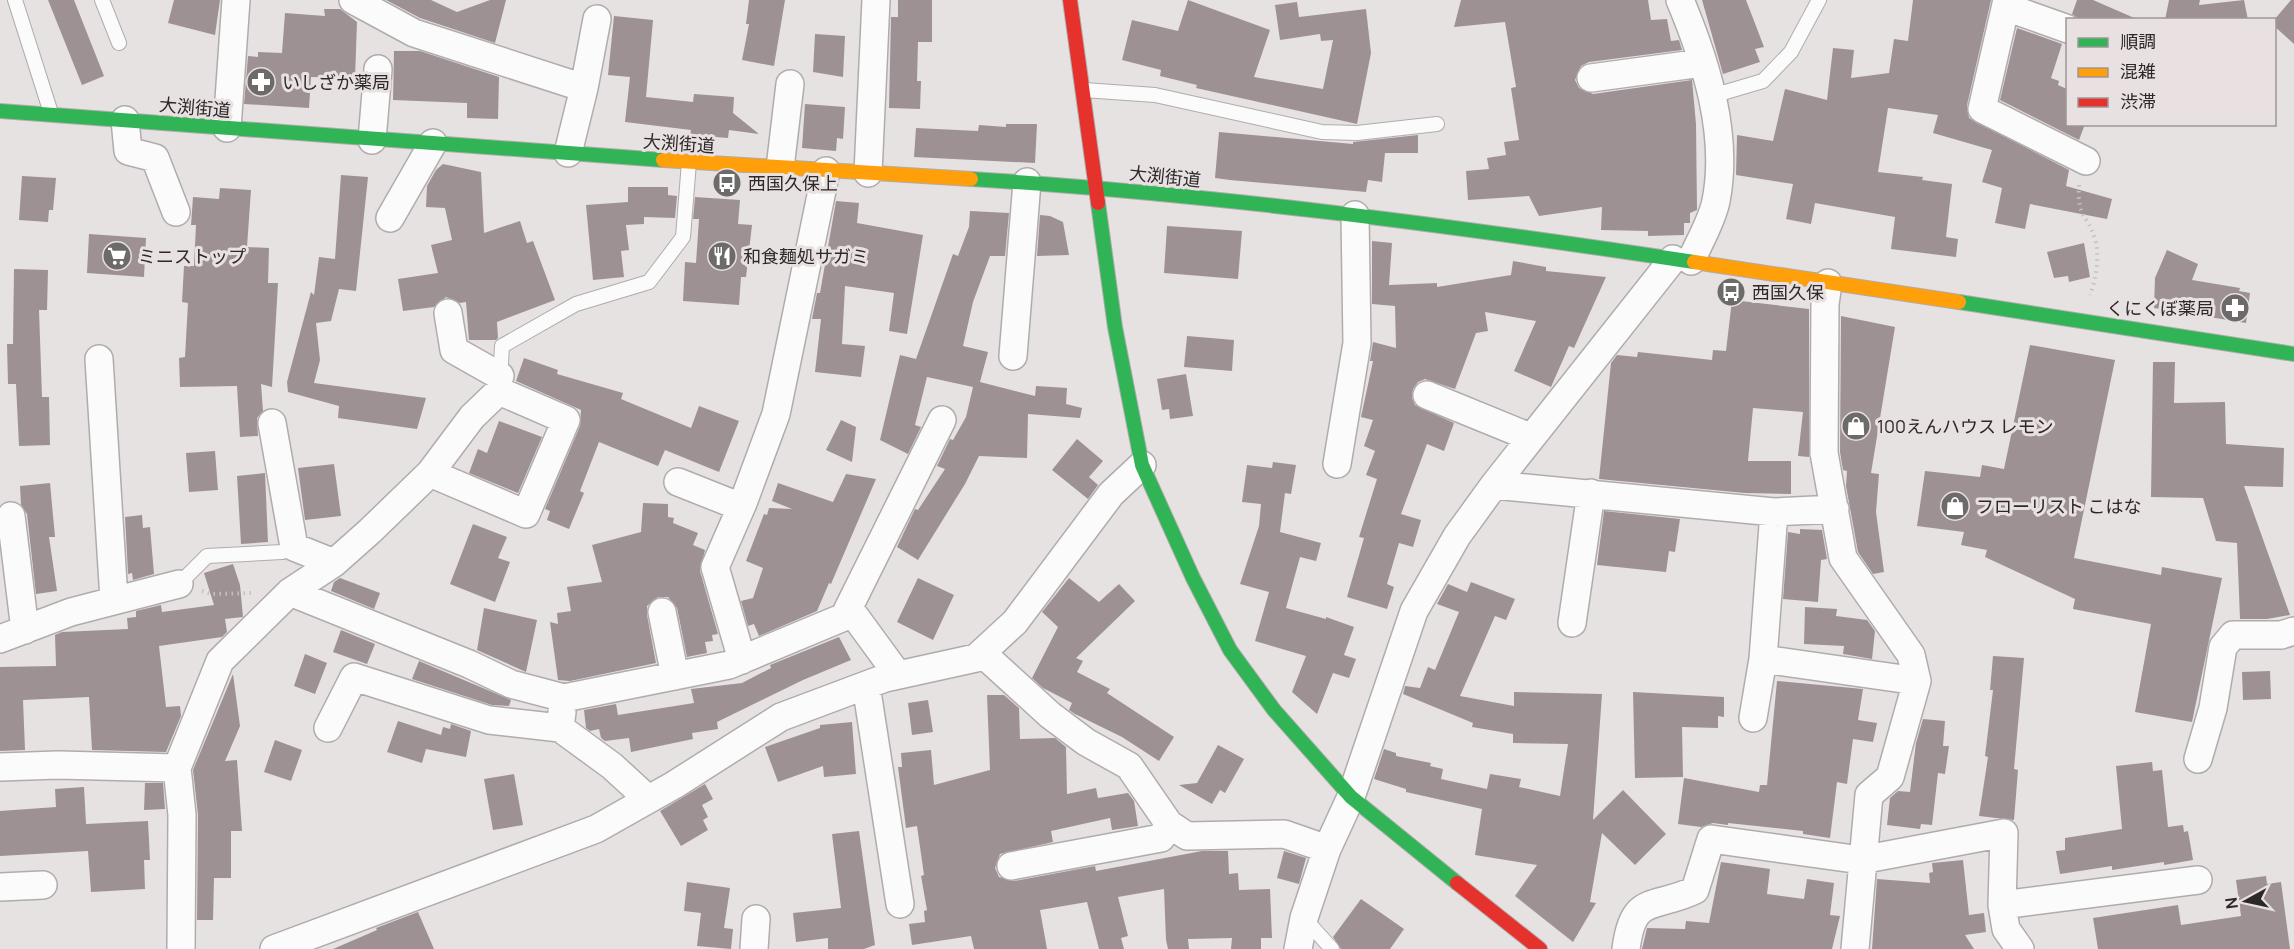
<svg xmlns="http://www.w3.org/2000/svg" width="2294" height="949" viewBox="0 0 2294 949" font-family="Manrope,'Noto Sans JP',sans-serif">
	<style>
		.building { fill: #9e9193 }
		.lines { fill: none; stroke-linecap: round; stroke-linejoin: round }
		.lane-casing { stroke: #b0acad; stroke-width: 16 }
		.street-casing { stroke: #b0acad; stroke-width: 30 }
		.fast-casing { stroke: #b0acad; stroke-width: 16 }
		.slow-casing { stroke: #b0acad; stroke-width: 16 }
		.jam-casing { stroke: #b0acad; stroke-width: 16 }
		.path { stroke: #c3c2c2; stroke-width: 4; stroke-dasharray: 1.5 4.5; stroke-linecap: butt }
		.lane { stroke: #fbfbfb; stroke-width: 14 }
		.street { stroke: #fbfbfb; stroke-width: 27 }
		.fast { stroke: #30b455; stroke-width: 14 }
		.slow { stroke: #ff9f0a; stroke-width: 14 }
		.jam { stroke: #e5322d; stroke-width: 14 }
		.labels { text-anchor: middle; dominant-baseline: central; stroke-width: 6; stroke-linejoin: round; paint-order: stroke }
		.poi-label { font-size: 18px; fill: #2c2929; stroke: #e8e0e1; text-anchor: start }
		.street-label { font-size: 18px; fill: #2c2929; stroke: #e8e0e1 }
	</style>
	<rect width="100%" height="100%" fill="#e6e2e2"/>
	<path class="building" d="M48,0h26l30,76 -22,9z
		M174,0h46l-5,35 -47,-12z
		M386,0h45l26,12 33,-12h16l-11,43 -75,-25z
		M749,0h36l-11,66 -32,-6 7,-36h-3z
		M898,0h34v42h-14l-1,39h4l-1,28 -31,-1 2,-91h7z
		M1188,0l82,30 -16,47 69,12 10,-49 -12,1 -1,-7 -40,6 -5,-35 22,-3 2,15 67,-8 5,44 -14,71 -161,-36 1,-3 -37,-9 1,-6 -39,-10 10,-40 46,11z
		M1461,0h187l3,20 16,-1 4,22 8,-1 3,10 -93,12 -8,4 -6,14 4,8 14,6 99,-14 4,44 1,86 -7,3v10h-6v12l-36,1v-5l-47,-1 1,-23 -63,9 -10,-20 -61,4 -2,-29 23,-2 -2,-11 19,-3 -2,-13 15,-2 -8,-52 5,-1 -11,-65 -51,5z
		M1702,0h44l18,47 -9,2 5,13 -37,12z
		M1913,0h78l-24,105 2,13 100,52 -3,16 46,13 -5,20 -77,-15 -5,25 -30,-6 7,-35 -20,-6 10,-32 -59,-17 5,-18 -50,-7 -10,64 45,5 -1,3 30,4 -6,53 12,2 -2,18 -65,-8 4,-32 -80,-14 -4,21 -25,-5 7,-35 -57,-9 1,-40 36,6 12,-52 42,11 6,-52 21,2 -3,28 38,-5 5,-34 14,2z
		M2077,0h16l46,20h-59l-8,-6z
		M2169,0h31l-1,5 45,-5 4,20h-83z
		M2291,0h3v44l-20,-18v-6z
		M324,9h16l17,13 -2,56 -44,-1 -2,31 -65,-4 4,-48 10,1v-5l24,1 3,-40 40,3z
		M614,16l39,4 -7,77 47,5 1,-8 40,3 -1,16 26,21 -30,-4 -1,8 -38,-3 1,-5 -66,-8 5,-45 -22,-2z
		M2017,28l45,16 -11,34 8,3 -1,4 9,4v35h18l-6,16 -79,-40z
		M815,34l30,2 -2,41 -30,-5z
		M394,51h26l79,26 -1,42 -31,-1v-15l-74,-3z
		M805,104l40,3 -2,32 -6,-1 -1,13 -34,-3z
		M1006,124h31l-2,39 -121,-6 2,-29 62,3 1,-6 27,2z
		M1219,132l134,12v-2l65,-7v18h-33l-3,29 -14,-2 -2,12 -136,-12 -15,-2z
		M443,164l38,8 3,61 36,-12 7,22 6,-2 22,59 -58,22 1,16 -2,2h-27l-3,-38 -6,1 -14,-6 -12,10 -31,4 -5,-32 40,-6 -7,-28 21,-5 -7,-32 -19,-1 1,-21 9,-16z
		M341,175l27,2 -12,114 -17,-2 -8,32 -15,2 4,37 -6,23 112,15 -9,31 -79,-11 1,-12 -51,-14 -1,-10 24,-90 3,3 5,-38 16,2z
		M22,176l34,2 -3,32h-4l-1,12 -29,-2z
		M628,187h40v8l9,1 -2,22 -31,-1v7l-18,1 3,25 -8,1 3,26 -31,3 -7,-75 42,-3z
		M220,188l31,2 -4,57 22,1 -1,35h10l-6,104 -11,-3 2,27 -6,7 1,18 -18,1 -3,-51 -57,1 -1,-29 6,-1 3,-54 -6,-1 2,-36h10l2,-41h-5l2,-28 26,2z
		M695,197l45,3 -2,24 14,1 -6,52h-5l-2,28 -56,-4 2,-39 11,1 3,-44h-6z
		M836,201l23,2 -2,20 66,12 -16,99 -18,-3 5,-38 -49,-7 -3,58 23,2 -4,31 -46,-5 6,-53h-9l5,-26h3z
		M970,211l39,2 -4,43h-15l-17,46 -10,44 25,6 -8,30 55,14 1,-10 31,2 -1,16 16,4 -2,10 -52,-4 -1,44 -48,-2 -14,28 -47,76 -21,-13 18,-38 3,1 27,-41 -8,-3 13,-27 3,1 13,-23 7,-30 -46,-10 -12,48 6,2 -13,27 -28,-14 20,-85 16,4 37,-105 5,2 11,-29z
		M1040,215l10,1 13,6 6,33 -32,1z
		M1167,226l75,5 -4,48 -74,-6z
		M89,234l57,4 -2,39 -57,-4z
		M1372,241l20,2 -3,42 48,-2v4l74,-12 2,-14 33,6v4l60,6 -32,71 -5,-2 -18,41 -37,-16 22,-50 -51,-9 3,19 -12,2 -21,56 -30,-10 -7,3 -5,7 -1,9 3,7 39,18 -10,28 -17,-7 -26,70 20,6 -8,27 -14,-4 -12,41 7,3 -7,22 -40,-12 17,-59 -5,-1 18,-58 -11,-4 9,-24 -11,-5 9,-26 -12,-3 12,-56h-3l3,-19 23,6 -1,-42 -23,-2z
		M2084,243l6,34 -21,5 -1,-6 -14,2 -7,-26z
		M2167,250l31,14 -6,16 48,8 -1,3 11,2 -4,30 -92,-15 1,-30z
		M14,269l34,1 -1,40h-8l3,87h7l1,48 -31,1 -3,-62h-8l-1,-40h6z
		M1732,300l77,9v148l-11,-1 5,-44 -50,-4 -5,53h43v33l-46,-1 -146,-14 12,-116 6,-8 20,2 1,-5 74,8 1,-10 13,1z
		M1841,316l54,11 -24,146 8,1 -3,38 8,60 -11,2 -15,-22 -12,-66 1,-15 -4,-1 -3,-18z
		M1187,336l47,4 -2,31 -48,-4z
		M2030,345l85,15 -41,198 87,17 1,-8 60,11 -30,144 -57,-10 16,-88 -78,-15 2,-10 -90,-42 2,-7 -26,-5 3,-13 -47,-6 8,-55 55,6 2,-12 22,4z
		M524,358l34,12 -1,4 66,19 -2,6 70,29 8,-22 40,15 -20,51 -54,-22 -7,16 -59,-24 -19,49 4,2 -15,36 -22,-9 3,-9 -5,-2 35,-83 1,-16 -65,-29z
		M2153,362h22l-1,41 51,-1 1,42 58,4 -1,39 -39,-1 46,129 -23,4h-27l-3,-76 -21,-2 -13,-43 -52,-1z
		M1186,374l7,42 -23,3 -1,-10 -7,1 -5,-31z
		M841,420l15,7 -4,35 -26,-12z
		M499,421l43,16 -24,56 -49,-20 9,-24 9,4z
		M1077,439l26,22 -14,16 9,8 -10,14 -36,-29z
		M215,451l3,39 -29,2 -3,-39z
		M1273,462l23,3 -5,29 -6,-1 -5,39 41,11 -5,18 -16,-4 -14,51 40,11v-2l28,10 -10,28 12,4 -7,19 -16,-5 -16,41 -25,-22 14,-36 -51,-15 14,-49 -29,-8 19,-58 2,-22 -19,-2 5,-37 25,3z
		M334,464l7,52 -36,4 -7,-52z
		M265,473l3,69 -27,2 -4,-68z
		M846,474l30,5 -45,105 -2,-1 -12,28 -58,25 -5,-12 -6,2 -7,-25 12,-3 10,-30 -17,-7 18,-47 3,1 2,-7 23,1 -20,-8 6,-18 55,19z
		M50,483l5,54h-6l8,54 -21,3 -9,-80 -6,-9 -1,-19z
		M643,503l25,1v13l6,1 -1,5 25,10 -5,12 12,5 -5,21 18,63 -6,1 1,6 -8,1 2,11 -20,4 -10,-49 -9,-11h-10l-11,9v9l9,48 -86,18 -12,-1 -8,-58 8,2 -1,-11 14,-2 -4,-24 35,-5 -10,-37 49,-13z
		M1604,511l76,8 -5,33 -6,-1 -3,21 -69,-7z
		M142,515l1,13 7,-1 4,47 -21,6 -1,-7 -4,1 -3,-57z
		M473,524l34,13 -9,21 12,4 -15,40 -45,-18z
		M1800,529l22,1 5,29 -6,1 -3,42 -35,-3 5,-67 12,2z
		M233,564l7,21 3,32 -18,2 2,13 -5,5 -63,9 7,61 14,-1 1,10 -15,36 -74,-2 -3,-53 -66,3 2,50 -25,1v-84l56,-1 -1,-31 7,-3 66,-3 -1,-11 9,-1v-6l25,-6 1,7 52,-7 -10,-32z
		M340,578l40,15 -6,16 -43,-18 3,-9z
		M918,578l36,17 -21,45 -36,-18z
		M1069,578l30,24 20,-18 16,17 -59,57 7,3 -6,11 33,17 -3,4 67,44 -15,24 -37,-24 -47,-23 -6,-4 3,-7 -29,-15 -11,-10 26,-51 -16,-15z
		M1471,582l44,17 -9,21 -11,-4 -35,80 54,10v-14l88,2 -9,126 30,-30 43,44 -31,31 -33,-32 -12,69 6,1 -23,39 -58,-46 22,-31 -62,-10 7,-46 -76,-17v-3l-32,-10 10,-30 12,4v3l35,7 -1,3 13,3 -2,10 46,10 3,-15 31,5 -2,8 41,9 8,-52 -55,-1v-9l-41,-7 1,-4 -70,-29 2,-8 15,2 8,-21 7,3 24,-58 -22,-8 11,-20 19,8z
		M1805,607l32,2 -1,7 31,4 8,11 -3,28 -29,-5 1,-8 -40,-2z
		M484,608l53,12 -11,52 -49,-22z
		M341,630l34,14 -8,20 -34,-12z
		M839,637l12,23 -48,20 -86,42 1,7 -26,4 1,6 -62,13 -2,-14 -24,3 -4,-3 -2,-9 -9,2 -4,-3 -2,-18 32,-6 2,11 76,-12 -3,-14 51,-6 29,-15 -1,-3z
		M305,654l22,9 -12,31 -21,-8z
		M1993,656l31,2 -10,111 4,1 -4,50 -35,-4 9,-59 -3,-1 8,-66h-3z
		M419,661l92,39 -2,6 -17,-1 -80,-26z
		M2270,671l1,28 -28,1 -1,-28z
		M233,674l7,52 -15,35 12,-1 5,71h-11v47h-17l-1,42h-16l1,-105 -5,-45z
		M1777,681l86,8 -5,31 19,3 -4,19 -20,-3 -6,45 -10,-2 -7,56 -27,-4v-3l-75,-8v2l-15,-2 -12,4 -23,-3 6,-46 75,14 1,-7h7z
		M1633,692l91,5v20l-6,-1v12l-36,-1 1,50 -48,1z
		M987,695h17l15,13 1,31 35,-1 11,9 1,47 29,-6 2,10 30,-5 6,8 4,25 -26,4 -2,-12 -59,13 2,11 -53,12 -5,14 4,9 15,4 81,-15 1,5 106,-20h26l1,23 9,-1 1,17 31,-1 2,49h-11v11h-30l1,-11 -44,1 1,10h-21l-2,-9 -2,-51 -46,8 10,39 -7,2 3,11h-25l-12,-47 -47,8 7,39h-73l-3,-13 -59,9 -3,-21 16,-2 -1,-11 3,-1 -6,-34 3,-1 -7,-49 -11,2 -8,-61h4l-1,-14 30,-3 3,35 56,-15z
		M928,700l5,32 -21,3 -4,-32z
		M1923,719l22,2 -2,25h6l-4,28 -7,-1 -6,52 -11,-1 -1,5 -33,-4 3,-27 8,-7 12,1 6,-49z
		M398,721l43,14 2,-8 7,2 1,-5 20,7 -5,26 -40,-8 -4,14 -35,-11z
		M852,722l4,52 -32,3 -1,-11 -45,16 -13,-35 55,-19v-3z
		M275,740l27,10 -11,31 -27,-9z
		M1218,745l26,14 -19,34 -5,-3 -8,14 -33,-19 18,-2z
		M2152,762l1,9 9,-1 6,57 15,-2 1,7 4,-1 5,29 -29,5v-3l-52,8v-4l-52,8 -4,-23 9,-1v-12l57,-9 -6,-63z
		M514,774l9,51 -30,5 -9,-51z
		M145,783h18l2,26 -21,1z
		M705,784l8,15 -11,6 6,12 -5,3 5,10 -27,16 -21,-35z
		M84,787l2,37 62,-3 2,39h-6l1,29 -54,3 -3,-41 -88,5v-45l56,-4 -1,-18z
		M859,831l16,114 -11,4h-36v-11l-32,4 -3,-29 48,-5 -9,-74z
		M1284,851l22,7 -7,26 -22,-6z
		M1963,860l6,55 15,-2 2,19 -21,3 9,14h-102l5,-70 53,4 -1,-10 4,-1 -1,-9z
		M1721,862l49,7 -3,25 37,5 3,-20 27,4 -4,32 10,1 -8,33h-190l5,-21 38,1 1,-8 23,2z
		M2266,876l1,8 14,-2 9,67h-192l-5,-31 85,-13 3,20 60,-9 -5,-36z
		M687,882l43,6 -6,40 9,1 -2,20 -34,-3 4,-33 -17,-2z
		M1361,899l43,30 -14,20h-49l-8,-12z
		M418,912l16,37h-101l44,-19 -1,-2z"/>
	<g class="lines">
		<g class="lane-casing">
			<path id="lane" d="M15,0l36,113
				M102,0l17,43
				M1084,90l71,5 167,37 35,1 80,-9
				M1712,96l51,-15 28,-29 28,-52
				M500,380l2,-34 74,-42 73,-22 34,-45 6,-75
				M179,584l28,-28 75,-4 12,-5
				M1304,918l28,31"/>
		</g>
		<g class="street-casing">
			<path id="street" d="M353,0l61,33 170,55 -16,65
				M1680,0c26,62 49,134 36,201 -4,20 -17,41 -25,60
				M2007,0l-25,109 104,52
				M2006,7l62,22
				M1591,78l111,-15
				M584,88l13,-69
				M125,120l3,31 27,7 21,54
				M227,128l9,-128
				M372,140l6,-71
				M780,168l10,-84
				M868,173l8,-173
				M390,218l43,-75
				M1828,283l-3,21 -1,149 19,105 68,97 6,26
				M448,313l6,37 46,26
				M1013,356l14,-174
				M99,359l15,241
				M1427,395l103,42
				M272,423l22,124 40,16
				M1337,464l20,-121 -2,-128
				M678,482l63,25
				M1494,485l280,27 61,-3
				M11,516l14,114
				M290,592l179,72 42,20 53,14 165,-33 115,-48 98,-197
				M849,608l49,67
				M662,612l13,64
				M1572,623l19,-130
				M0,639l71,-27 108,-28
				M983,654l67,61 36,27 43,24 40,58 18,12 97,-2 43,15
				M1763,659l154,22 -27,96 -21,18 -14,154
				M742,660l-27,-93 28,-64 33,-89 50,-243
				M866,685l34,219
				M562,712l-2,16 52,38 36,33
				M1753,718l10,-59 11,-147
				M328,728l26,-51 135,43 71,8
				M2198,759l15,-51 10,-61 10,-12h48l13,-4
				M0,767l58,-2 119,3
				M1011,866l150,-28 8,-14
				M0,887l43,-2
				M2002,905l196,-25
				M181,949l1,-134 -5,-47 43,-107 70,-69 44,-29 36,-32 60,-58 42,-56 27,-26 67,29 -40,94 -96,-41
				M274,949l322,-120 78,-44 107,-68 104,-39 91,-20 39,-36 96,-128 31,-29
				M754,949l2,-30
				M1298,949l6,-31 23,-69 24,-52 63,-186 43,-75 37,-51 179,-226
				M1626,949c7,-56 27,-39 69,-59l16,-51 150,21 143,-27 -2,72 4,24 14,20"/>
		</g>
		<g class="fast-casing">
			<path id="fast" d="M0,111l663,49
				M971,179c242,15 483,47 723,83
				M1098,203l17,124 27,138 51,113 37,72 44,60 77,87 106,86
				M1959,302l335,52"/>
		</g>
		<g class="slow-casing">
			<path id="slow" d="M663,160l308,19
				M1694,262l265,40"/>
		</g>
		<g class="jam-casing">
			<path id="jam" d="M1070,0l28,203
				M1457,883l83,66"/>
		</g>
		<path class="path" d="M2079,185c-2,34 8,28 16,54 5,16 1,41 -5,56
			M202,591l9,3 43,-1"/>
		<use href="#lane" class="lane"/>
		<use href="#street" class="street"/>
		<use href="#fast" class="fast"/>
		<use href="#slow" class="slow"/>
		<use href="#jam" class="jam"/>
	</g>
	<defs>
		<g id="pharmacy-disc" transform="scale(1.5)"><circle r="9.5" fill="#6d6a6a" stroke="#e8e0e1"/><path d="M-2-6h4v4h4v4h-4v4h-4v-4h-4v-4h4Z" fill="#fff"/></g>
		<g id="bus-disc" transform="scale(1.5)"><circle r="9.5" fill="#6d6a6a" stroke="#e8e0e1"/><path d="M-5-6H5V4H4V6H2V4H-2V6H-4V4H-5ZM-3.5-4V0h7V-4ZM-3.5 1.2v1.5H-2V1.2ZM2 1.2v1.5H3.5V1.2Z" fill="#fff"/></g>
		<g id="supermarket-disc" transform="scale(1.5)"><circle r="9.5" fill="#6d6a6a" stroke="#e8e0e1"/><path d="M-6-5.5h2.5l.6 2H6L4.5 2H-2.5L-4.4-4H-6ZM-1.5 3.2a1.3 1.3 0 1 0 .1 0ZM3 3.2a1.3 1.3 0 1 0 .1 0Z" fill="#fff"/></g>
		<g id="restaurant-disc" transform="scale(1.5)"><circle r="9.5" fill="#6d6a6a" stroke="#e8e0e1"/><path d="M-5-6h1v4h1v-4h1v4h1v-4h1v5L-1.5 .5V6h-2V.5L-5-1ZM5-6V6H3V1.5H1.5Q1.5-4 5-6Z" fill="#fff"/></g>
		<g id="shop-disc" transform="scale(1.5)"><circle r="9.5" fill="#6d6a6a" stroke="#e8e0e1"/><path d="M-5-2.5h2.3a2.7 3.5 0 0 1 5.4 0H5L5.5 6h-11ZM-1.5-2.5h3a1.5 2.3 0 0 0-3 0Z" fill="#fff"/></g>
	</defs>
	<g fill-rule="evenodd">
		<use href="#pharmacy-disc" x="261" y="82"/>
		<use href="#bus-disc" x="727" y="183"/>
		<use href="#supermarket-disc" x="117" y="256"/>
		<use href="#restaurant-disc" x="722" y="256"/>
		<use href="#bus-disc" x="1731" y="292"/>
		<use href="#pharmacy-disc" x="2235" y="308"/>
		<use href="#shop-disc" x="1856" y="426"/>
		<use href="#shop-disc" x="1955" y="506"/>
	</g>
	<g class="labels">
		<g class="poi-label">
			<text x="282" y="82">いしざか薬局</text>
			<text x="748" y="183">西国久保上</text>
			<text x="138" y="256">ミニストップ</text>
			<text x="743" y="256">和食麺処サガミ</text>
			<text x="1752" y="292">西国久保</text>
			<text x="2214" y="308" text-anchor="end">くにくぼ薬局</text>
			<text x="1877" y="426">100えんハウス レモン</text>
			<text x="1976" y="506">フローリスト こはな</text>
		</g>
		<g class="street-label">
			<text transform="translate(195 107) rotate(5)">大渕街道</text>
			<text transform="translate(679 143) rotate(4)">大渕街道</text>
			<text transform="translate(1165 176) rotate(6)">大渕街道</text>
		</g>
	</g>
	<rect x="2066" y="18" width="210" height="108" fill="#e8e0e1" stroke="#9d9797" stroke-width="1.5"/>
	<rect x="2078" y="38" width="30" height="9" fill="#30b455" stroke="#9d9797" stroke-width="1.5"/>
	<text x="2120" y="48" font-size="18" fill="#2c2929">順調</text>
	<rect x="2078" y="68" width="30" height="9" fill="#ff9f0a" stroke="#9d9797" stroke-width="1.5"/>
	<text x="2120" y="78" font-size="18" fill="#2c2929">混雑</text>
	<rect x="2078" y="98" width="30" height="9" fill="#e5322d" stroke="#9d9797" stroke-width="1.5"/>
	<text x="2120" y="108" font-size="18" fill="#2c2929">渋滞</text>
	<g transform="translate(2246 901) rotate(262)" stroke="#e8e0e1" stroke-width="4.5" paint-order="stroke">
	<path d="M0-4.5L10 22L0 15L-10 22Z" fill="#2c2929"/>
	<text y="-9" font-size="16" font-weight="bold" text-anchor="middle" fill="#2c2929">N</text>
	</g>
</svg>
